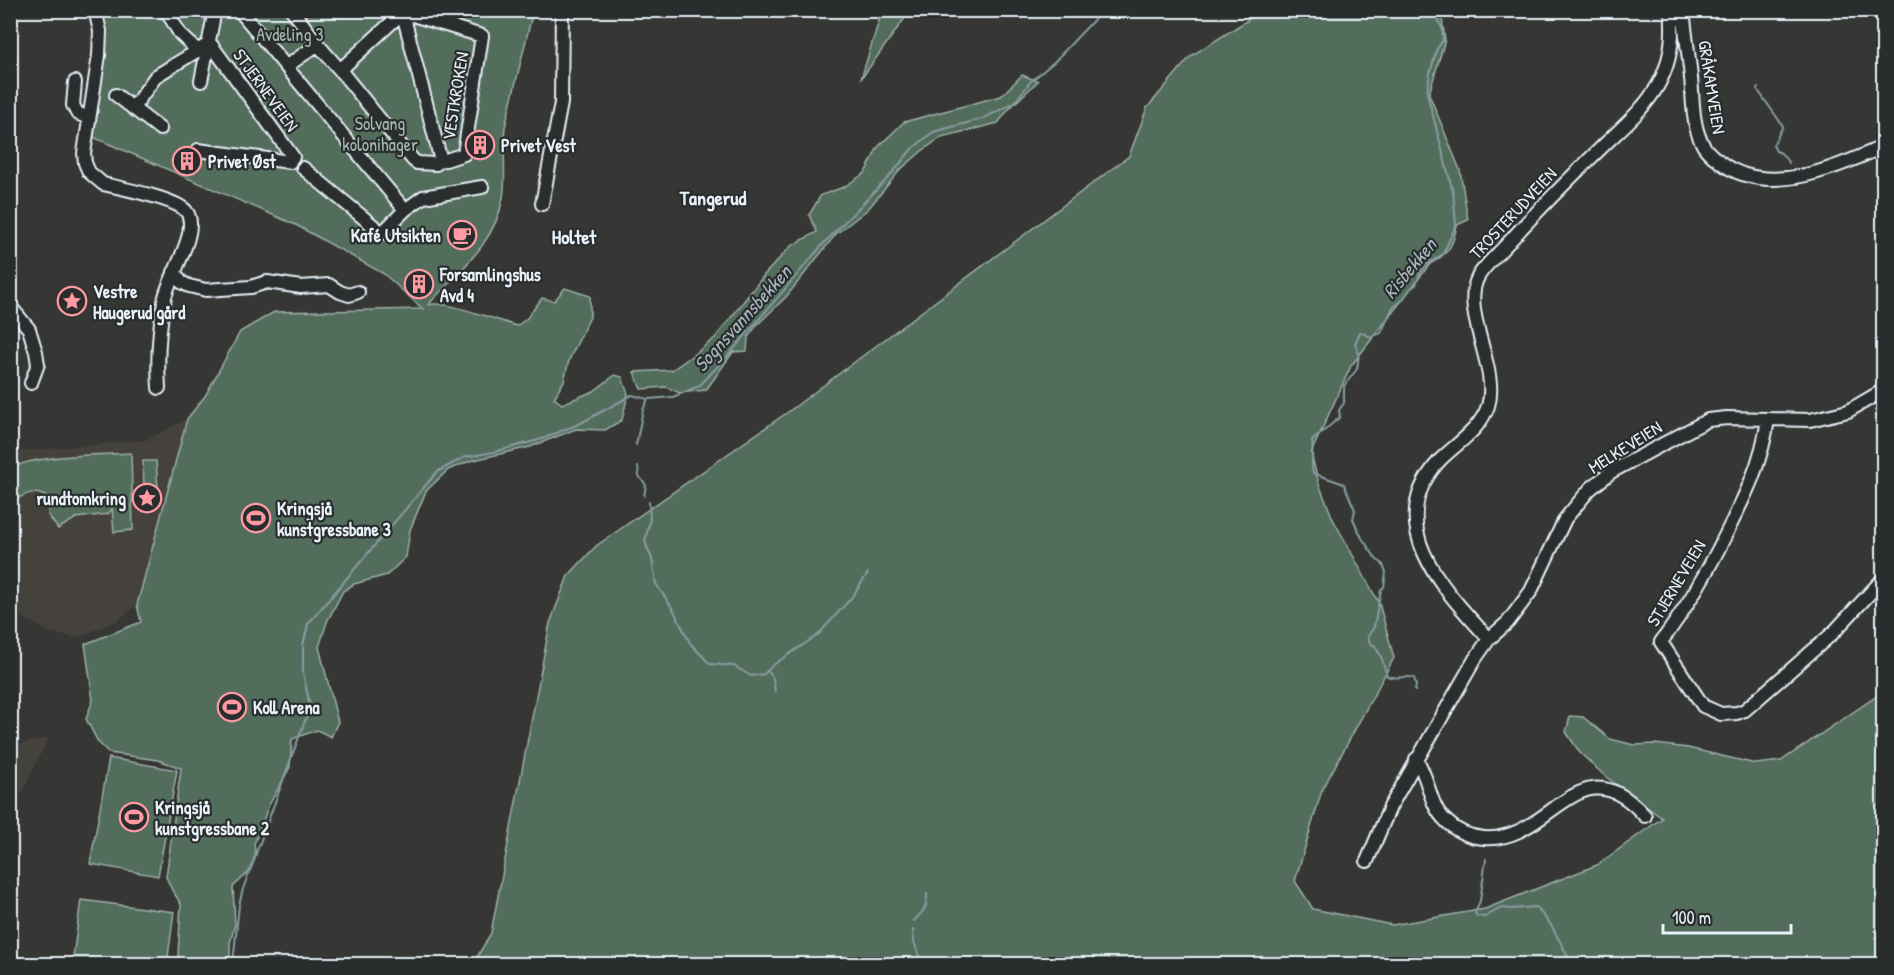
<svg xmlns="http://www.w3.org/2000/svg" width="1894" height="975" viewBox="0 0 1894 975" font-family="'Patrick Hand',sans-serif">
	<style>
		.built { fill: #45433d }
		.green { fill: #526d5c; stroke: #9dafaa; stroke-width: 1.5 }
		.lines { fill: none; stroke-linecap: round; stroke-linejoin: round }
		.stream { stroke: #879ca3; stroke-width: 2 }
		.minor-casing { stroke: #e8f1f8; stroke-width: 16 }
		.minor { stroke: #2a2d2e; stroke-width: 12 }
		.labels { text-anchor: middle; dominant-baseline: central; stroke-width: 4.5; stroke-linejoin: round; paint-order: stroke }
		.park-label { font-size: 18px; fill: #a4b6b2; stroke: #2a2d2e }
		.street-label { font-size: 18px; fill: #e8f1f8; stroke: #2a2d2e }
		.poi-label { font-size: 18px; font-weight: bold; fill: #e8f1f8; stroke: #2a2d2e; text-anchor: start }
		.neighbourhood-label { font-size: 20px; font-weight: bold; fill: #e8f1f8; stroke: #2a2d2e }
		.water-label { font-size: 20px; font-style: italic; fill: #a8b8c0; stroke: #2a2d2e }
	</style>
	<rect width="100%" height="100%" fill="#363735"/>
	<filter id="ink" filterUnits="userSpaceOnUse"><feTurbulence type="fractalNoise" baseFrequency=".0167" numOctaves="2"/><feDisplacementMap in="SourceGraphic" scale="12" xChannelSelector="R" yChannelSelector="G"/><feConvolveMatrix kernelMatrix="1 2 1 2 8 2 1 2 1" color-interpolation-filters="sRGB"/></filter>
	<g filter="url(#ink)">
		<path class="built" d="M187,419l-50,186 -19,15 -42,18 -27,-6 -38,-21 -1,-156 5,-3 131,-12z
			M48,738l-37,78v-70z"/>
		<path class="green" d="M99,11h434l-28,116c-3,23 2,47 -2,70 -7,46 -45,75 -75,108 15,-6 70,16 89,21l10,-8 15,-20 12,3 11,-13 25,8v21l-21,43 -5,21 -10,17 8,6 32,-13 21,-16 7,2 6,17 -6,26 -17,10 -29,-1 -46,18 -60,14 -22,9 -22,21 -16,39 -4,27 -19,18 -33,9 -11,7 -16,31 -8,25 19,75 -7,15 -14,-7 -25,9 -2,28 -21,38 -15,39 2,12 -6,15 -17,16 2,38 -5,18v21h-44l-8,-8 3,-52 -9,-14 -6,-13 15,-109 -23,-8 -49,-7 -11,-11 -12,-23 7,-19 -8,-56 56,-22 -4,-17 50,-186 18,-23 35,-64 34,-20 149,-3 -39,-35 -88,-49 -203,-88 11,-82z
			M882,11h28l-49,68z
			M1262,11h179l4,29 -16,54 31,76 8,50 -11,5c-4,21 -8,28 -27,39l-79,102 -40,87 8,31 14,35 46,84 15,55 -72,132 -27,91 18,28 79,16 93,-16 112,-44 65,-47 -56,-41 -26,-24 -14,-21 4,-16 13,1 27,22 24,6 21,-1 33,4 68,16 25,-3 102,-69v272h-1410l18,-31 59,-310 18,-47 28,-30 192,-134 341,-256 18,-48 44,-52z
			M1022,75l16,6 -30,29 -10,13 -56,14 -20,14 -22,19 -32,39 -32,25 -50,63 -29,28 -9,12 -1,14 -14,1 -27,38 -26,3 -14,-6 -25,2 -7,-17 38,-2 21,-15 22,-17 50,-64 26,-28 26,-14 -8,-17 12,-20 23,-8 21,-14 13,-26 26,-25 97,-26z
			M131,453l2,77 -19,2 -2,-23 -4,5 -32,4 -18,11 -10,-14 1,-10 -3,-8c-11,-7 -18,-4 -29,2l-6,-5v-25c17,-14 94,-14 120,-16z
			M143,461h13l2,27 -14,1z
			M109,758l68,12 -19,106 -68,-12z
			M81,900l93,12 -7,52h-95z"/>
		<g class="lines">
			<path class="stream" d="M1758,88l-1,1 26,37 -10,19 3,6 5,2 8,10
				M636,445l7,-35 5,-11
				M638,467l1,9 7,9 -2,11
				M649,502l1,17 -5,23 7,17 4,25 17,25 17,34 20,21 24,2 17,10 13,-2 9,-9 45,-30 34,-38 16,-24
				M768,671l5,7 2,14
				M1415,691l1,-7 -2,-6c-9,-3 -18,2 -27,-2l-6,-20 -7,-11 -4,-1 -2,-8 6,-9 7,-37 3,-3 2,-15 -4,-9 -5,-3 -15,-22 -9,-19 2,-9 -11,-26 -31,-11c-3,-10 1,-20 -1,-32l28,-24 -1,-7 5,-7v-17l13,-17 2,-15 -4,-10 5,-12 11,5 10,-4 12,-26 9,-6 8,-12 6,-4 4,-12 6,-8 17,-11 13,-29 -3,-33 -26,-99 3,-20 7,-24 6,-9 -1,-12 -3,-6 2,-12
				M1486,859l-6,42 -5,12 2,3 8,1 16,-9 11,1 24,-2 15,18 21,39
				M914,921c10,-12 12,-8 13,-27
				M913,930l1,12 8,22
				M233,964l6,-59 4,-16 67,-182 -7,-35v-26l5,-22 129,-152 28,-15 29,-5 48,-13 39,-16 51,-28 16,4 25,-2 26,-11 27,-28 98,-115 66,-67 21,-26 22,-18 49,-13 32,-16 16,-21 24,-20 49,-52
				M1158,964v-1"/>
			<g class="minor-casing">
				<path id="minor" d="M95,10l5,21 -1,24 -15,98 1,10 4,9 14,12c18,4 73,15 83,27 15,18 -16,64 -21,86 -6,30 -8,60 -6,91
					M166,10l14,24 17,16
					M239,10l166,200
					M292,10l28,37
					M402,10l39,151
					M1672,20l12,-2c2,20 5,40 7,60 2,19 1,45 10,63 3,8 11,15 18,20 46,38 118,7 165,-15
					M287,66l27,-19h6l20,23 73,90 4,3 19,1
					M340,70l63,-58 79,24 -18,118 -18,6
					M201,81l14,-71
					M75,82l-2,23 4,8 11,5
					M116,95l44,34
					M133,108l23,-32 54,-33 83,114
					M198,150l92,12
					M303,168l79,65 23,-23 18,-13 59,-10
					M542,204l19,-101 1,-93
					M174,272l7,10 8,4 17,4 45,-3 16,-5 34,5 28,-2 11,7 9,3 9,-3
					M10,306l19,23 7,23 2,12 -7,19
					M1768,420c-7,44 -21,72 -41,112 -19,39 -39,74 -66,110l42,64 18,8 16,-1 8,-3 88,-77 51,-55
					M1489,639c-45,-49 -109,-114 -49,-179 17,-17 40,-30 48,-54 12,-37 -28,-95 -10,-129 5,-10 21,-24 30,-34 29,-32 60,-63 92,-94 20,-20 44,-39 58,-64 13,-23 16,-49 13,-75
					M1416,759c14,20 12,45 30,62 10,10 24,16 38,17 67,5 95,-97 161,-22
					M1367,861l23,-54 85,-148 14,-20 19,-17 23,-31 34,-72 25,-30 21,-17 97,-52 19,-2 83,2 38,-9 36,-21"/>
			</g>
			<use href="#minor" class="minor"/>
		</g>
	</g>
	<defs>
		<g id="building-ring" transform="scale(1.5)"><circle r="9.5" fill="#2a2d2e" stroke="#ff9aa2" stroke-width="1.5"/><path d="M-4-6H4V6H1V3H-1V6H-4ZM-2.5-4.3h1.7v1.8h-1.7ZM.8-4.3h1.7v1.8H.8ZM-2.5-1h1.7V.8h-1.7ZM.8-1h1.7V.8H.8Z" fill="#ff9aa2"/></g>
		<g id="cafe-ring" transform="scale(1.5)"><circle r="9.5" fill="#2a2d2e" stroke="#ff9aa2" stroke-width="1.5"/><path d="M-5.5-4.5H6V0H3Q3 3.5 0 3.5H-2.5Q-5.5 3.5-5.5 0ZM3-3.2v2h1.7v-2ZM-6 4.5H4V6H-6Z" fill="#ff9aa2"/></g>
		<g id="sight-ring" transform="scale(1.5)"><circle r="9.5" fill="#2a2d2e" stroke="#ff9aa2" stroke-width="1.5"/><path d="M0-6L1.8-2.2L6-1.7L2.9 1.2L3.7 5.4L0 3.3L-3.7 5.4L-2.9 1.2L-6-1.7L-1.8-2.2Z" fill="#ff9aa2"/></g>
		<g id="stadium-ring" transform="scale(1.5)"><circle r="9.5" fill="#2a2d2e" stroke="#ff9aa2" stroke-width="1.5"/><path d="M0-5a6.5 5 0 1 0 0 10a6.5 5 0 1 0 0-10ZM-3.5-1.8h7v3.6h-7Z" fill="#ff9aa2"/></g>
	</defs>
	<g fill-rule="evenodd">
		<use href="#building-ring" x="480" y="145"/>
		<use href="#building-ring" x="187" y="161"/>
		<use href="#cafe-ring" x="462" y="235"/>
		<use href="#building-ring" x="419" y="284"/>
		<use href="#sight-ring" x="72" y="301"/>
		<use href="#sight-ring" x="147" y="498"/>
		<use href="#stadium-ring" x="256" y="518"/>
		<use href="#stadium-ring" x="232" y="707"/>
		<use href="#stadium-ring" x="134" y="817"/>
	</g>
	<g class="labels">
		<g class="park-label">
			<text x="290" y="34">Avdeling 3</text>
			<text x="380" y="123">Solvang<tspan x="380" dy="21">kolonihager</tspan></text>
		</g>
		<g class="street-label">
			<text transform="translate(1712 87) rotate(81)">GRÅKAMVEIEN</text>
			<text transform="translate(266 90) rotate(54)">STJERNEVEIEN</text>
			<text transform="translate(455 96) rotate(-81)">VESTKROKEN</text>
			<text transform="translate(1513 213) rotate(-47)">TROSTERUDVEIEN</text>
			<text transform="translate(1625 447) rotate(-32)">MELKEVEIEN</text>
			<text transform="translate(1676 583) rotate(-59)">STJERNEVEIEN</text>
		</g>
		<g class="poi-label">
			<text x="501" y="145">Privet Vest</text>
			<text x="208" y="161">Privet Øst</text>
			<text x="441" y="235" text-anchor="end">Kafé Utsikten</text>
			<text x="440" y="274">Forsamlingshus<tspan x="440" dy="21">Avd 4</tspan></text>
			<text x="93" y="291">Vestre<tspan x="93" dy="21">Haugerud gård</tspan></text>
			<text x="126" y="498" text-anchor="end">rundtomkring</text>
			<text x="277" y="508">Kringsjå<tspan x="277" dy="21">kunstgressbane 3</tspan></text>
			<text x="253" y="707">Koll Arena</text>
			<text x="155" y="807">Kringsjå<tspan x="155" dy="21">kunstgressbane 2</tspan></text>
		</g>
		<g class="neighbourhood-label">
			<text x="713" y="197">Tangerud</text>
			<text x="574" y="236">Holtet</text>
		</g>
		<g class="water-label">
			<text transform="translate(1409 268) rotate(-50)">Risbekken</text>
			<text transform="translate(742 318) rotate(-48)">Sognsvannsbekken</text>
		</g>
	</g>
	<rect width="1894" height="975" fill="none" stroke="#2a2d2e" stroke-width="36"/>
	<rect x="18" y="18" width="1858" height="939" fill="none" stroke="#e8f1f8" stroke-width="2" filter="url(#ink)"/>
	<path d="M1663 924v9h128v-9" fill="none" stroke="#e8f1f8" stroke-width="3"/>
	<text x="1672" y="924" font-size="18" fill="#e8f1f8" stroke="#2a2d2e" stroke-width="4.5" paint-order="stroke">100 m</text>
</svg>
